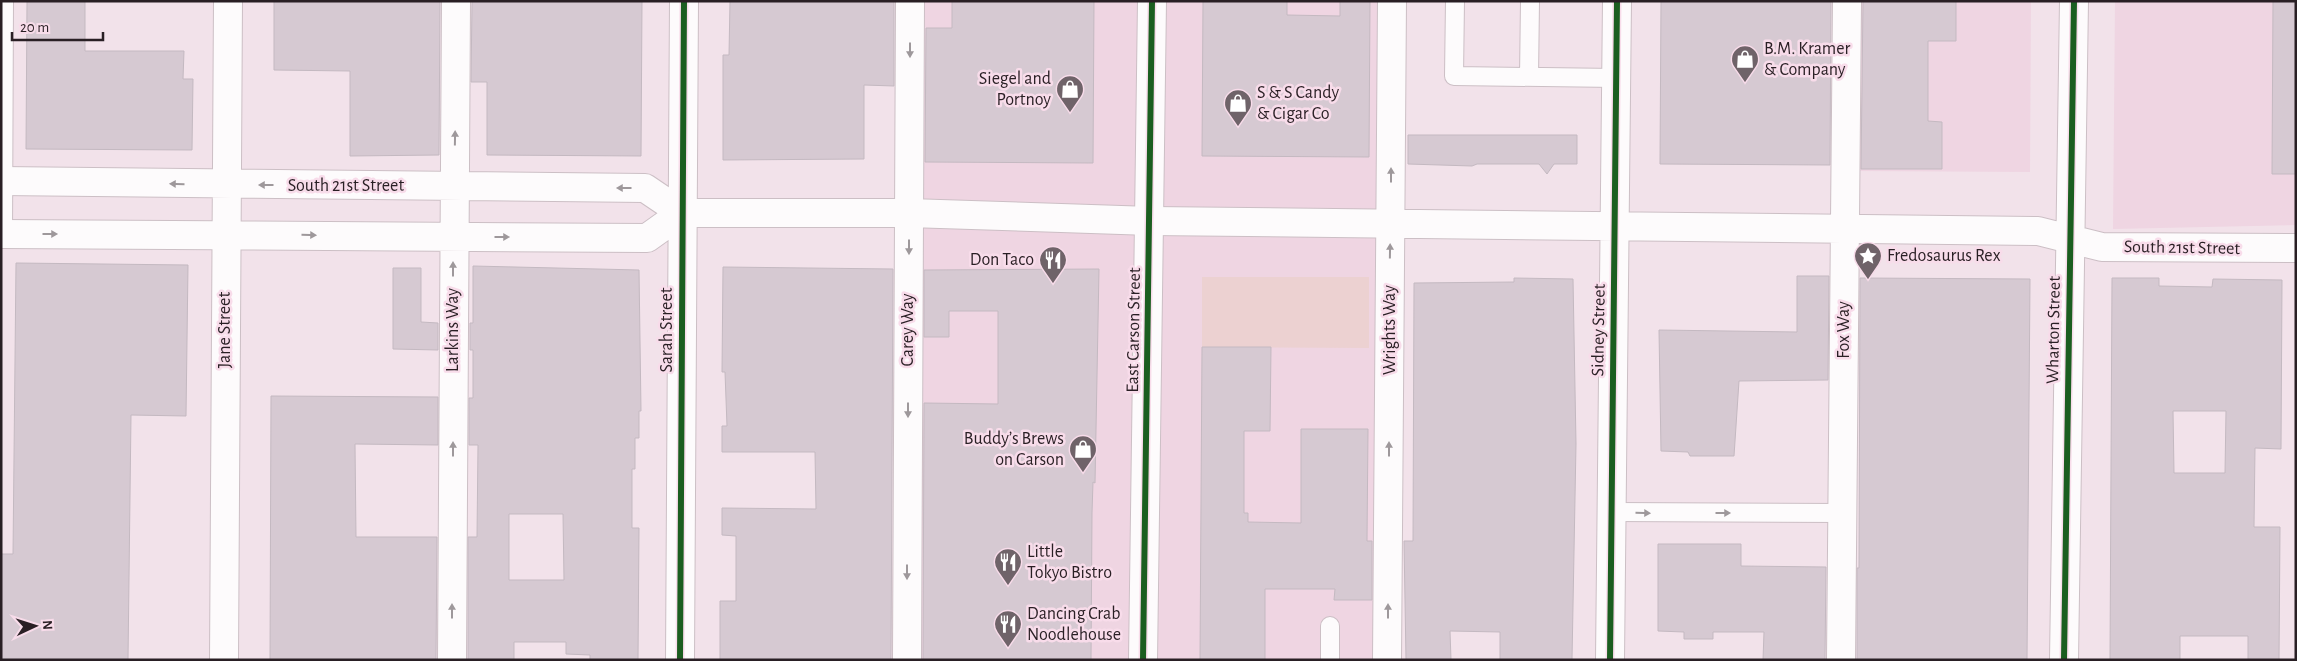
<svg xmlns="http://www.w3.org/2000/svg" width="2297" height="661" viewBox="0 0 2297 661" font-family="'Alegreya Sans',sans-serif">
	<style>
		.built { fill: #efd5e2 }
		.green { fill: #ecd1d1 }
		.building { fill: #d6c9d2; stroke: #c4b9c1; fill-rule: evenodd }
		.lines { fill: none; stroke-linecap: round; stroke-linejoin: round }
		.service-casing { stroke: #ccbfc5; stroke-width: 20 }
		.minor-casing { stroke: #ccbfc5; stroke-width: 30 }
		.primary-casing { stroke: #ccbfc5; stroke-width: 30 }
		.service { stroke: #fdfbfc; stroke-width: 18 }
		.minor { stroke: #fdfbfc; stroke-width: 28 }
		.primary { stroke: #fdfbfc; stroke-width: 28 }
		.cycleway-casing { stroke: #f8dcea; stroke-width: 9 }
		.cycleway { stroke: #1b5e20; stroke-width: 6 }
		.oneway { fill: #9e989b }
		.labels { text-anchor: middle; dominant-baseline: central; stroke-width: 5; stroke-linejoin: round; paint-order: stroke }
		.poi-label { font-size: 18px; fill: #291f24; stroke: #f8dcea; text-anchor: start }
		.street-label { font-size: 18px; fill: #291f24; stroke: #f8dcea }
	</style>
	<rect width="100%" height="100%" fill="#f2e2ea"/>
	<path class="built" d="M910,1h474l-3,659h-474z
		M1854,1h177l-1,171 -177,-1z
		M2115,1h181v224l-183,4z"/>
	<path class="green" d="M1202,277h167v71l-167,-1z"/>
	<path class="building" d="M27,1h58v50h99l-1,28h10l-1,71 -166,-1z
		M274,1h166l-1,154 -89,1v-85l-76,-1z
		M472,1h170l-1,155 -154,-1v-73h-16z
		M730,1h164v85l-30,-1v74l-141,1v-105h6z
		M952,1h142l-1,162 -168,-1 1,-134h26z
		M1203,1h84v14l53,1v-15h30l-1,156 -167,-1z
		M1661,1h170l-1,164 -170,-1z
		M1863,1h93v40h-28v80l14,1v47h-81z
		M2273,1h23v173h-24z
		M1408,135h169v29h-23l-7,10 -8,-10h-62l-5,2 -64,-2z
		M16,263l172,2 -2,151 -55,-1 -3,245h-127v-106h12z
		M473,266l166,4 2,141h-2v27h-4v31h-3v59h7l-1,132h-48v-5l-24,-1v-12h-52v18h-46v-123h9l1,-92h-9v-47h4v-48h-3v-27h3zM509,514h54l1,66h-55z
		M723,267l170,2 -2,391h-171v-59h16v-65l-14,-1v-27l94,1 -1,-57h-93v-26h5l-2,-54h-3z
		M393,268h28v54l17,1v27l-45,-1z
		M1099,269l-4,214 -2,-1 -1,31 -1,147h-168l1,-257 74,1v-93h-49v26h-25v-67z
		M1797,276h32l-1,104 -89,1 -5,75h-44l-2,-4 -27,-1 -2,-121 138,2z
		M1514,278l59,1 3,165 -4,216h-72v-28l-50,-1 1,29h-45l-2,-119h9l1,-258 100,-1z
		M1860,278l170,1 -3,381h-170v-92h2z
		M2112,278h47v8l53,1 1,-8 69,1 -1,169 -26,-1 -1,79h26l-1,133h-31v-24h-68v24h-70zM2173,411h53l-1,62h-51z
		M1202,347h69l-1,84h-26v82h4v9l53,1v-94h67l-1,112h5v59h-38l1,-11h-70v71h-65z
		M271,396l167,1v48l-83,-1 1,93h81l-1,123h-166z
		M1658,544h83v22l85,1 -1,93h-62l1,-28h-51v7h-29v-7l-26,-1z"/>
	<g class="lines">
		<g class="service-casing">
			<path id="service" d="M1455,1l-1,75 162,2
				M1529,77l1,-76
				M3,234l1,-233
				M1612,512l230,1
				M1330,626v34"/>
		</g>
		<g class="minor-casing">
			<path id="minor" d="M1,181l644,7 37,25
				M1,234l646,4 35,-25h227l242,8 887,10 64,16 194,1
				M224,660l4,-659
				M452,660l4,-659
				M680,660l4,-659
				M907,660l3,-659
				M1387,660l5,-659
				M1610,660l7,-659
				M1841,660l6,-659
				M2064,660l10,-659"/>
		</g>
		<g class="primary-casing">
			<path id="primary" d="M1143,660l9,-659"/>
		</g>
		<use href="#service" class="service"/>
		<use href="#minor" class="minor"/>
		<use href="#primary" class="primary"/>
		<g class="cycleway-casing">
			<path id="cycleway" d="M680,660l4,-659
				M1143,660l9,-659
				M1610,660l7,-659
				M2064,660l10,-659"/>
		</g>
		<use href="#cycleway" class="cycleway"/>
	</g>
	<defs><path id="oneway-solid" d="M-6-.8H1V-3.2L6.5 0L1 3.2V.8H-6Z" transform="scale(1.25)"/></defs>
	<g class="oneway">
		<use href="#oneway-solid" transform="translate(910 50) rotate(90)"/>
		<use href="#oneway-solid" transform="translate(455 138) rotate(-89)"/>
		<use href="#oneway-solid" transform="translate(1391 175) rotate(-90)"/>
		<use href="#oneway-solid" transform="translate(177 184) rotate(-179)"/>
		<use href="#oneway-solid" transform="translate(266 185) rotate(-180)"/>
		<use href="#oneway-solid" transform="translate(624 188) rotate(-180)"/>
		<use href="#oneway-solid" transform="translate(50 234)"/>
		<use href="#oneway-solid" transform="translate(309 235) rotate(1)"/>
		<use href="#oneway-solid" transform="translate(502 237)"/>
		<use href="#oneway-solid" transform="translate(909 247) rotate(90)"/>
		<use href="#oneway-solid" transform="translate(1390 251) rotate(-89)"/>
		<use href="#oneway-solid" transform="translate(453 269) rotate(-90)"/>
		<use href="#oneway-solid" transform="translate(908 410) rotate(90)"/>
		<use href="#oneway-solid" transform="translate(453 449) rotate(-90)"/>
		<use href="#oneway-solid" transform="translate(1389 449) rotate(-90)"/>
		<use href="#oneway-solid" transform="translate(1643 513) rotate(1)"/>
		<use href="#oneway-solid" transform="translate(1723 513)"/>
		<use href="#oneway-solid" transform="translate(907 572) rotate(90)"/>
		<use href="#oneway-solid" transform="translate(452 611) rotate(-90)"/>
		<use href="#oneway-solid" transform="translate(1388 611) rotate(-90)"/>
	</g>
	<defs>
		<g id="shop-pin" transform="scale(1.4375)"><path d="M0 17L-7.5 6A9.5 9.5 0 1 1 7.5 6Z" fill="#6f6369" stroke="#f8dcea"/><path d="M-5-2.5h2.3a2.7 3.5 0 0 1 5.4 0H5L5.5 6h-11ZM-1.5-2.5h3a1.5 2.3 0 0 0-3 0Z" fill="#fff"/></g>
		<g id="sight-pin" transform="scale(1.4375)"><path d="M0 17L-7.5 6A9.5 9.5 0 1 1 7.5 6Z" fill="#6f6369" stroke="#f8dcea"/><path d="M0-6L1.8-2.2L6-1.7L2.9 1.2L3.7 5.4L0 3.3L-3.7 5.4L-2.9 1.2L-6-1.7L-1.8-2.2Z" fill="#fff"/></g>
		<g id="restaurant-pin" transform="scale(1.4375)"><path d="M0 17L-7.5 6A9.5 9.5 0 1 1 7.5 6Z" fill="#6f6369" stroke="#f8dcea"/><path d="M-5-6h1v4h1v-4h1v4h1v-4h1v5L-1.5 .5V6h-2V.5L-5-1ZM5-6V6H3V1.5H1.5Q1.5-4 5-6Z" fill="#fff"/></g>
	</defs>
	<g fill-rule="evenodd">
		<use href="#shop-pin" x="1745" y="59"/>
		<use href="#shop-pin" x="1070" y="89"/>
		<use href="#shop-pin" x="1238" y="103"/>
		<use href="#sight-pin" x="1868" y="256"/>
		<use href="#restaurant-pin" x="1053" y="260"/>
		<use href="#shop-pin" x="1083" y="449"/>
		<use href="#restaurant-pin" x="1008" y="562"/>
		<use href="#restaurant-pin" x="1008" y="624"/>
	</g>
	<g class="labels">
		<g class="poi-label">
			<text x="1764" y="49">B.M. Kramer<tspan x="1764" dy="21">&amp; Company</tspan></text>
			<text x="1051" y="79" text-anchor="end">Siegel and<tspan x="1051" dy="21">Portnoy</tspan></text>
			<text x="1257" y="93">S &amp; S Candy<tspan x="1257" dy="21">&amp; Cigar Co</tspan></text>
			<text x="1887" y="256">Fredosaurus Rex</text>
			<text x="1034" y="260" text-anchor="end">Don Taco</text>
			<text x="1064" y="439" text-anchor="end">Buddy’s Brews<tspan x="1064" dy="21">on Carson</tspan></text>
			<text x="1027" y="552">Little<tspan x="1027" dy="21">Tokyo Bistro</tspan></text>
			<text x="1027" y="614">Dancing Crab<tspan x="1027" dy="21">Noodlehouse</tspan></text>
		</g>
		<g class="street-label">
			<text x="346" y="186">South 21st Street</text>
			<text transform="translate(2182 248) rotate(1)">South 21st Street</text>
			<text transform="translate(225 330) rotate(-90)">Jane Street</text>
			<text transform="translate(453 330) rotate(-90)">Larkins Way</text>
			<text transform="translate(667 330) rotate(-90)">Sarah Street</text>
			<text transform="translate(908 330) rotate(-90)">Carey Way</text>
			<text transform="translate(1134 330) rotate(-89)">East Carson Street</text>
			<text transform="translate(1390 330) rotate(-90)">Wrights Way</text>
			<text transform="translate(1599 330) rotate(-89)">Sidney Street</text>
			<text transform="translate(1844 330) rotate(-90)">Fox Way</text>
			<text transform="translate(2054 330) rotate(-89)">Wharton Street</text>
		</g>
	</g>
	<rect width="2297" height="661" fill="none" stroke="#291f24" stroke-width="5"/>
	<g transform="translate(35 626) rotate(86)" stroke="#f8dcea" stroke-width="4" paint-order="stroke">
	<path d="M0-4L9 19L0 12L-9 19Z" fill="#291f24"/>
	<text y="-8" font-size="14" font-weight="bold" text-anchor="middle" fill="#291f24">N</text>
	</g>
	<path d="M12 32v8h91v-8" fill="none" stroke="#291f24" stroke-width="2.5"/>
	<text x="20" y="32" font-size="15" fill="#291f24" stroke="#f8dcea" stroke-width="4" paint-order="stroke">20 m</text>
</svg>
